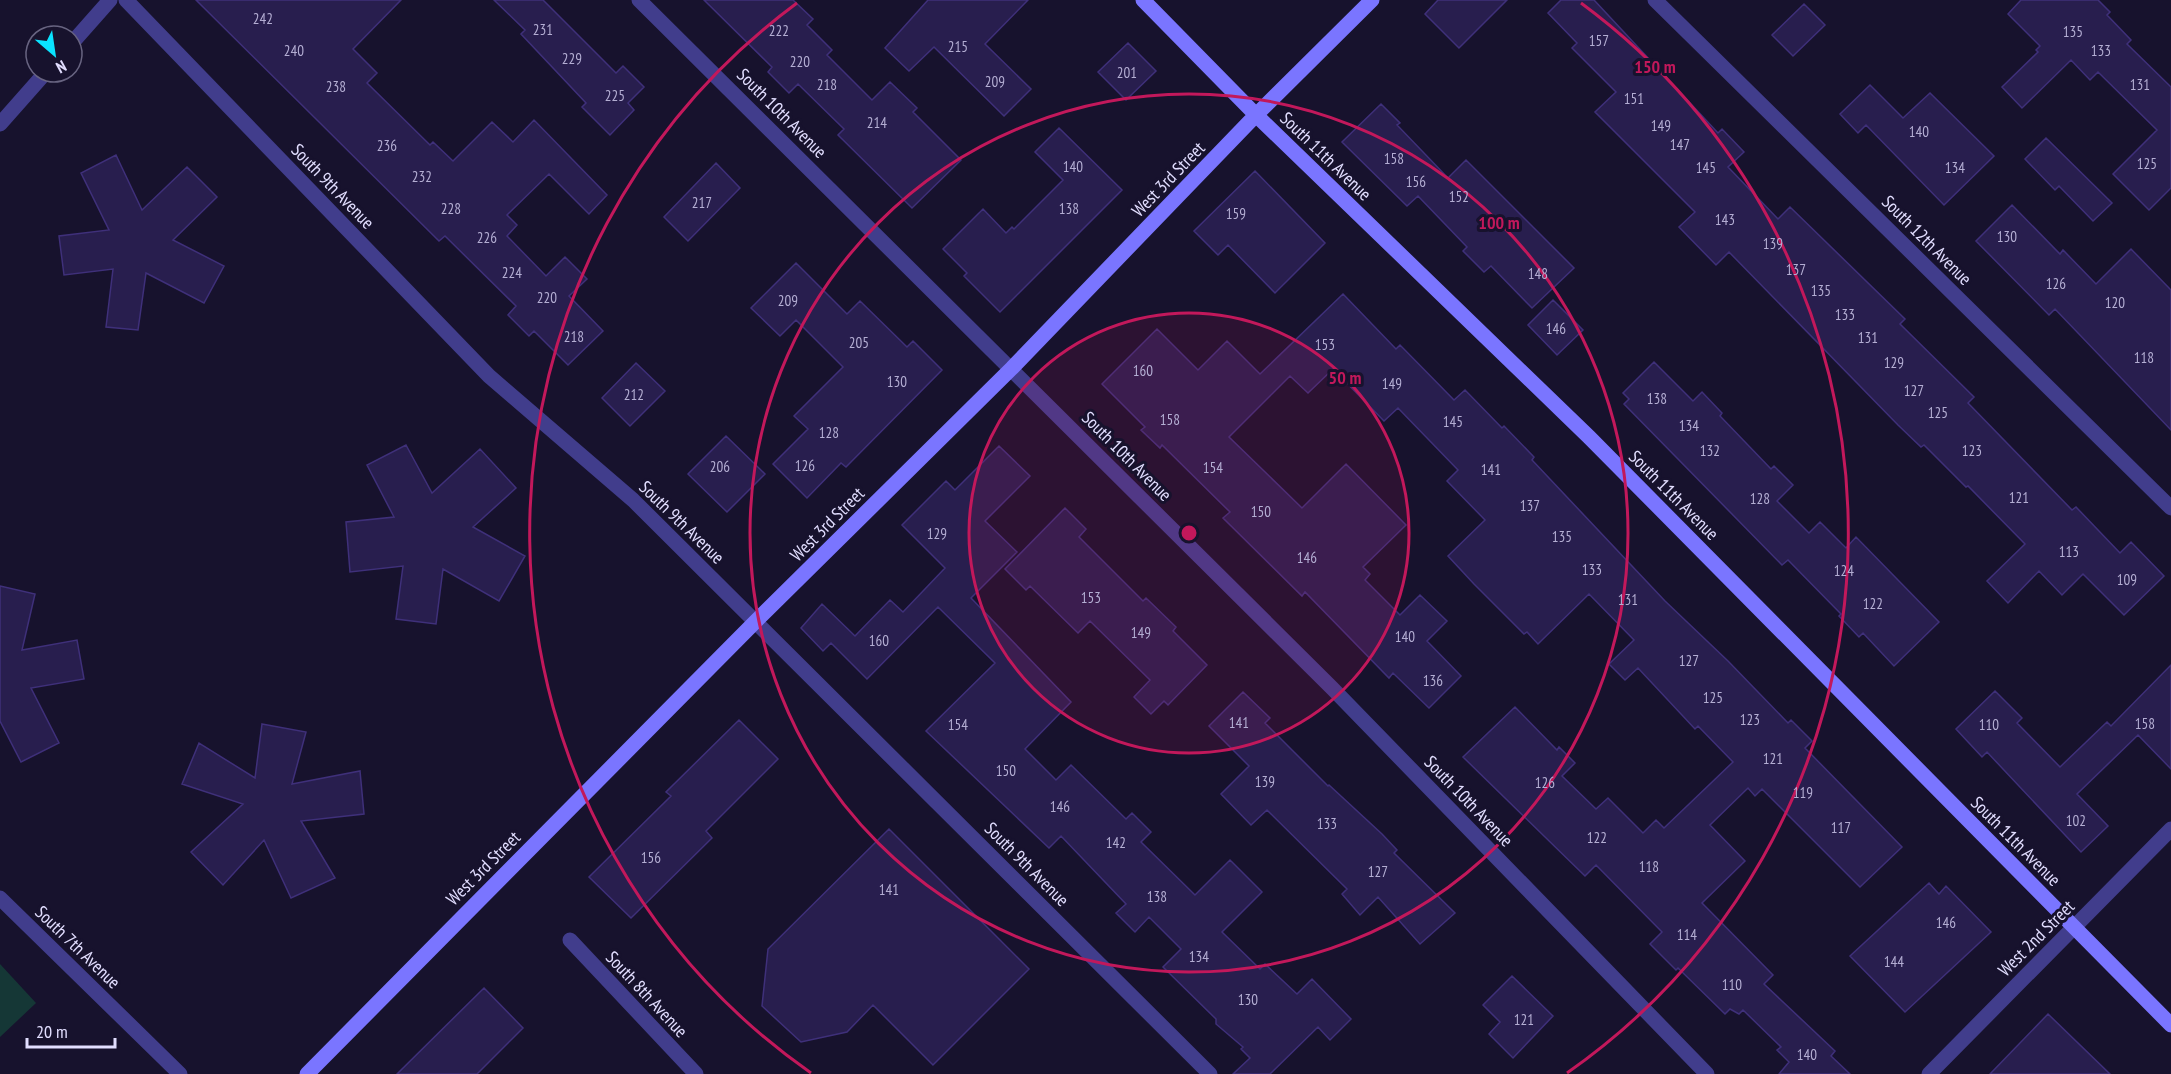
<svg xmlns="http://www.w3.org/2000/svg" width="2171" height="1074" viewBox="0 0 2171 1074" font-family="'PT Sans Narrow',sans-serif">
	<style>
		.green { fill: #153736 }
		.building { fill: #281e4e; stroke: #3f307a; stroke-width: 1.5 }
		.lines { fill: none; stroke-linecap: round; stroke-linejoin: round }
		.street { stroke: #413d8c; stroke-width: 15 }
		.secondary { stroke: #7a75ff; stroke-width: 15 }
		.ring { fill: none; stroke: #c2185b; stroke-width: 3 }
		.labels { text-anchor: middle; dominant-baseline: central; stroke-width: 6; stroke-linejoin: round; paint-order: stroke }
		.number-label { font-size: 15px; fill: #b4aed3 }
		.street-label { font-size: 18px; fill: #e2deff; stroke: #17122d }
		.centre { fill: #c2185b; stroke: #17122d; stroke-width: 3 }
		.ring-label { font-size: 18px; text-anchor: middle; font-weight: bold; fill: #c2185b; stroke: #17122d; stroke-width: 6; stroke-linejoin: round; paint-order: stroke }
	</style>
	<rect width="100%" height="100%" fill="#17122d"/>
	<path class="green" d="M0,964l36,39 -36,34z"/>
	<path class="building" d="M196,0h205l-48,49 24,24 -10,10 63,62 3,-3 20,19 39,-39 21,20 21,-22 73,75 -18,19 -40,-40 -42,41 10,10 -10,11 39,40 19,-19 22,22 -18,17 34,35 -35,34 -34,-34 -5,5 -21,-21 8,-9 -71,-70 -6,5z
		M494,0h49l73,73 7,-7 21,21 -16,16 6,7 -24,25 -28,-28 4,-4 -65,-69 4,-4z
		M704,0h89l20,19 -6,6 25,25 -5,5 45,45 18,-18 27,26 -4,4 48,48 -49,48 -74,-73 6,-6 -46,-45 -9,9 -21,-21 4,-5z
		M928,0h100l-43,44 46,45 -27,27 -70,-69 -25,24 -24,-23z
		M1438,0h69l-48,48 -34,-34z
		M1561,0h33l124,133 4,-4 22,23 -16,15 50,52 12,-12 115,112 -5,5 74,73 -6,6 104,107 4,-3 44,46 11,-11 33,34 -40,39 -41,-41 -21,21 -23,-24 -31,32 -21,-22 38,-37 -57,-58 -2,1 -42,-42 -3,2 -23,-22 -169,-173 -13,13 -37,-38 16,-15 -100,-100 21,-20 -44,-44 5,-5 -29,-30z
		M2021,0h77l12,12 -3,3 24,25 -4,4 44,43v101l-22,22 -36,-36 44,-44 -59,-58 -8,8 -19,-20 -49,48 -20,-21 36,-35 -2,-2 4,-4 -32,-32z
		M1804,4l21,21 -32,31 -21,-21z
		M1128,43l28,28 -30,29 -28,-28z
		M1870,85l33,33 27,-25 64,63 -50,49 -78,-80 -8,8 -18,-19z
		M1381,104l19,19 -3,2 51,53 18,-18 108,108 -42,40 -41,-42 -7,6 -21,-21 4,-4 -49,-51 -11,10 -65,-64z
		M1059,128l63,62 -122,122 -36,-36 3,-3 -24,-24 40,-40 23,24 6,-6 2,2 49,-49 -28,-28z
		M2046,138l66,65 -19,18 -34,-35 -4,4 -30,-31z
		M116,155l26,55 45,-43 30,30 -44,43 51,26 -20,37 -58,-30 -8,57 -32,-3 7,-58 -49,6 -5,-39 50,-6 -28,-57z
		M716,163l24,25 -52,53 -24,-24z
		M1255,171l70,72 -50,50 -47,-48 -10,10 -24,-24z
		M2012,205l48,49 3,-4 33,34 35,-35 40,41v140l-116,-121 -6,6 -73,-74z
		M796,263l51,51 13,-13 47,46 6,-6 29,29 -96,97 -5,-4 -34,35 -34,-34 35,-35 -14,-13 49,-49 -47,-47 -16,16 -29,-28z
		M1343,294l53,55 4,-4 54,55 11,-10 37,38 2,-2 30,31 -2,3 133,141 63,60 60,62 3,-3 21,21 -7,7 97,99 -42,40 -98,-98 -7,7 -7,-8 -38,37 35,36 -43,42 71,72 -9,9 71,67 -4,5 19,18h-71l10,-12 -12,-12 4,-3 -38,-37 -4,4 -9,-5 -5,5 -47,-46 -2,2 -26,-26 12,-12 -66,-67 -11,11 -122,-119 52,-50 42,43 2,-3 16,16 -13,13 34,33 12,-11 35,35 13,-13 8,8 69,-66 -35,-36 -3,3 -57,-61 -13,12 -16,-16 25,-24 -45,-46 -51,50 -11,-12 -3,2 -50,-50 -26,-28 37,-36 -38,-39 11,-11 -60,-62 -14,13 -51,-52 -25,24 -18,-17 -61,61 73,71 44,-44 60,61 -43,42 7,7 -5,6 35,35 20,-20 27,26 -20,20 34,35 -32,32 -36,-35 -4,5 -84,-86 -3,4 -79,-78 7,-6 -68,-67 -2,3 -19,-18 4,-3 -43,-43 55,-55 41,41 29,-29 33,33z
		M1553,300l30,30 -26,25 -29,-30z
		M1654,362l39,39 9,-9 20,21 -2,3 51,53 3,-3 19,19 -16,16 32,32 11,-11 26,26 10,-11 83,85 -45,44 -31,-33 -4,4 -20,-21 2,-2 -53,-54 -6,5 -158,-161 5,-5 -6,-6z
		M636,363l29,28 -35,35 -28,-28z
		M726,436l39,38 -38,38 -39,-38z
		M406,445l26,48 48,-44 36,39 -43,39 52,29 -26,45 -56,-32 -7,55 -40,-5 7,-53 -53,6 -4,-50 48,-5 -27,-52z
		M999,446l31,30 -45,45 32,31 -46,46 100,104 -46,47 31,31 15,-15 55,54 6,-6 19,19 -10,10 54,53 35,-35 32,32 -40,40 38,37 5,-5 32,30 15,-15 39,40 -21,21 -12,-13 -48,47h-37l17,-16 -9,-9 2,-2 -27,-23v-5l-53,-52 18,-18 -32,-32 -14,15 -19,-19 10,-9 -65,-68 -12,12 -123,-117 69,-68 -57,-56 -71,72 -36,-36 -8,8 -22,-23 21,-24 33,32 35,-36 13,12 42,-44 -43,-43 44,-44 9,9z
		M1065,508l21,21 -7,8 64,64 3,-3 30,29 -3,4 34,34 -39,40 -4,-4 -13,13 -17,-17 16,-17 -60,-59 -12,12 -48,-47 -4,4 -21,-21z
		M0,586l35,8 -13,56 55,-10 7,39 -53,9 28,55 -38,19 -21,-41z
		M2171,665v104l-33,-34 -61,59 31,32 -27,26 -94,-100 -5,5 -26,-28 39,-38 27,27 -5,5 43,44 47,-45 4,4z
		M1243,692l27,26 -5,5 63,63 1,-1 53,49 15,16 -3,3 61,60 -35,31 -42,-47 -18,18 -18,-21 5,-5 -80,-79 -16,15 -30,-31 28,-28 -40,-40z
		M739,720l39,39 -72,72 6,7 -81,80 -42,-41 82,-81 -5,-4z
		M262,724l44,8 -14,52 68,-13 4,43 -63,7 34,57 -44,20 -27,-58 -41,45 -32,-33 52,-48 -61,-20 17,-41 56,35z
		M889,829l140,140 -96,96 -60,-60 -26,27 -46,10 -39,-36 6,-57z
		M1929,883l10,11 7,-8 45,46 -86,80 -55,-56z
		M1512,976l41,40 -40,42 -24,-24 11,-12 -17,-17z
		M484,988l39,40 -46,46h-80z
		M2048,1014l62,60h-120z"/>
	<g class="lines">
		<path class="street" d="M126,0l363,376 144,124 577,574
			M639,0l693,688 375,386
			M1655,0l516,508
			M72,43l38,-43
			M0,124l46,-52
			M0,898l180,176
			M570,940l126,134
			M1929,1074l242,-245"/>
		<path class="secondary" d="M1143,0l113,115 333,322 582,588
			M307,1074l449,-453 256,-253 244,-253 116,-115"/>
	</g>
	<circle cx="1189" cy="533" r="220" fill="#c2185b" fill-opacity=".12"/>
	<g class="ring">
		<circle cx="1189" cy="533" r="220"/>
		<circle cx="1189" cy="533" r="439"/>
		<path d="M811 1073A659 659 0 0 1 797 3M1581 3A659 659 0 0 1 1567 1073"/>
	</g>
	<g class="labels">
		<g class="number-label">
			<text x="263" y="18">242</text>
			<text x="543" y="29">231</text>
			<text x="779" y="30">222</text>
			<text x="2073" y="31">135</text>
			<text x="1599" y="40">157</text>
			<text x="958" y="46">215</text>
			<text x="294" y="50">240</text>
			<text x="2101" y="50">133</text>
			<text x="572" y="58">229</text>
			<text x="800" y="61">220</text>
			<text x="1127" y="72">201</text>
			<text x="995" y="81">209</text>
			<text x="827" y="84">218</text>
			<text x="2140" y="84">131</text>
			<text x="336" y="86">238</text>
			<text x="615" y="95">225</text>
			<text x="1634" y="98">151</text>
			<text x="877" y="122">214</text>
			<text x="1661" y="125">149</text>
			<text x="1919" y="131">140</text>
			<text x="1680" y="144">147</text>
			<text x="387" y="145">236</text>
			<text x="1394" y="158">158</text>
			<text x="2147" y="163">125</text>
			<text x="1073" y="166">140</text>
			<text x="1706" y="167">145</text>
			<text x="1955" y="167">134</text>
			<text x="422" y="176">232</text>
			<text x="1416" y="181">156</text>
			<text x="1459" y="196">152</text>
			<text x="702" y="202">217</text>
			<text x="451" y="208">228</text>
			<text x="1069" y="208">138</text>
			<text x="1236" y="213">159</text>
			<text x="1725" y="219">143</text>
			<text x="2007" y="236">130</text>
			<text x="487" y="237">226</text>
			<text x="1773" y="243">139</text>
			<text x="1796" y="269">137</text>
			<text x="512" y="272">224</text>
			<text x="1538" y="273">148</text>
			<text x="2056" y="283">126</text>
			<text x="1821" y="290">135</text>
			<text x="547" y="297">220</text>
			<text x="788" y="300">209</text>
			<text x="2115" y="302">120</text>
			<text x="1845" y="314">133</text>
			<text x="1556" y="328">146</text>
			<text x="574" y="336">218</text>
			<text x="1868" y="337">131</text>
			<text x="859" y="342">205</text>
			<text x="1325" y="344">153</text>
			<text x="2144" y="357">118</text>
			<text x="1894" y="362">129</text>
			<text x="1143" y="370">160</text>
			<text x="897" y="381">130</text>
			<text x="1392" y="383">149</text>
			<text x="1914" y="390">127</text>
			<text x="634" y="394">212</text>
			<text x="1657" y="398">138</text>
			<text x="1938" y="412">125</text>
			<text x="1170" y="419">158</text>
			<text x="1453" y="421">145</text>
			<text x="1689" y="425">134</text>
			<text x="829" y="432">128</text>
			<text x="1710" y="450">132</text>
			<text x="1972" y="450">123</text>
			<text x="805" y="465">126</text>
			<text x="720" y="466">206</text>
			<text x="1213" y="467">154</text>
			<text x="1491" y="469">141</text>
			<text x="2019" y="497">121</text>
			<text x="1760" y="498">128</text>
			<text x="1530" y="505">137</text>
			<text x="1261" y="511">150</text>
			<text x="937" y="533">129</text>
			<text x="1562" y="536">135</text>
			<text x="2069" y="551">113</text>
			<text x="1307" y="557">146</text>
			<text x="1592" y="569">133</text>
			<text x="1844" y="570">124</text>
			<text x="2127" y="579">109</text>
			<text x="1091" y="597">153</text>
			<text x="1628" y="599">131</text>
			<text x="1873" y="603">122</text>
			<text x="1141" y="632">149</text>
			<text x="1405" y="636">140</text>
			<text x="879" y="640">160</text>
			<text x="1689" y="660">127</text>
			<text x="1433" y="680">136</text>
			<text x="1713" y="697">125</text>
			<text x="1750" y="719">123</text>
			<text x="1239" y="722">141</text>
			<text x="2145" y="723">158</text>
			<text x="958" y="724">154</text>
			<text x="1989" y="724">110</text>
			<text x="1773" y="758">121</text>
			<text x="1006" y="770">150</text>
			<text x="1265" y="781">139</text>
			<text x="1545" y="782">126</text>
			<text x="1803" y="792">119</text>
			<text x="1060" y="806">146</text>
			<text x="2076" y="820">102</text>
			<text x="1327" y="823">133</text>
			<text x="1841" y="827">117</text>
			<text x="1597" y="837">122</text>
			<text x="1116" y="842">142</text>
			<text x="651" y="857">156</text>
			<text x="1649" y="866">118</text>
			<text x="1378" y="871">127</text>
			<text x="889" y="889">141</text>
			<text x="1157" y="896">138</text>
			<text x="1946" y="922">146</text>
			<text x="1687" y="934">114</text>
			<text x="1199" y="956">134</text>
			<text x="1894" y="961">144</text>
			<text x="1732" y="984">110</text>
			<text x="1248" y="999">130</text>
			<text x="1524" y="1019">121</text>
			<text x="1807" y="1054">140</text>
		</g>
		<g class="street-label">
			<text transform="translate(782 113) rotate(45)">South 10th Avenue</text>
			<text transform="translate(1326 156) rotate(44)">South 11th Avenue</text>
			<text transform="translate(1168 179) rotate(-46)">West 3rd Street</text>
			<text transform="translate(333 186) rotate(46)">South 9th Avenue</text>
			<text transform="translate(1927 240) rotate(45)">South 12th Avenue</text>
			<text transform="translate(1127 456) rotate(45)">South 10th Avenue</text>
			<text transform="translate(1674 495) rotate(45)">South 11th Avenue</text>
			<text transform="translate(682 522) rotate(44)">South 9th Avenue</text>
			<text transform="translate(827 524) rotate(-45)">West 3rd Street</text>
			<text transform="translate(1469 801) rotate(46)">South 10th Avenue</text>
			<text transform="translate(2016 841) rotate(45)">South 11th Avenue</text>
			<text transform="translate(1027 864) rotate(45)">South 9th Avenue</text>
			<text transform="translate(483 868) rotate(-45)">West 3rd Street</text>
			<text transform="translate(2036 938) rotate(-45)">West 2nd Street</text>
			<text transform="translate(78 947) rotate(44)">South 7th Avenue</text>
			<text transform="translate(647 994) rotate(47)">South 8th Avenue</text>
		</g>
	</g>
	<circle cx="1189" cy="533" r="9" class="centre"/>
	<g class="ring-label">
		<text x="1655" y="73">150 m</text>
		<text x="1499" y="229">100 m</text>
		<text x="1345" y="384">50 m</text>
	</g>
	<g transform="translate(54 54) rotate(151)"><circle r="28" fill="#17122d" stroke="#686481" stroke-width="1.5"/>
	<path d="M0-4.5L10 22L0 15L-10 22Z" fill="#0ae3ff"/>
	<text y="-9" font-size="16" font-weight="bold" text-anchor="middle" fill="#e2deff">N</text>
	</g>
	<path d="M27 1038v9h88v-9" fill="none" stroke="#e2deff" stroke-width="3"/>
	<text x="36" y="1038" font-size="18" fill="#e2deff" stroke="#17122d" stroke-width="4.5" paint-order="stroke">20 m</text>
</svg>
